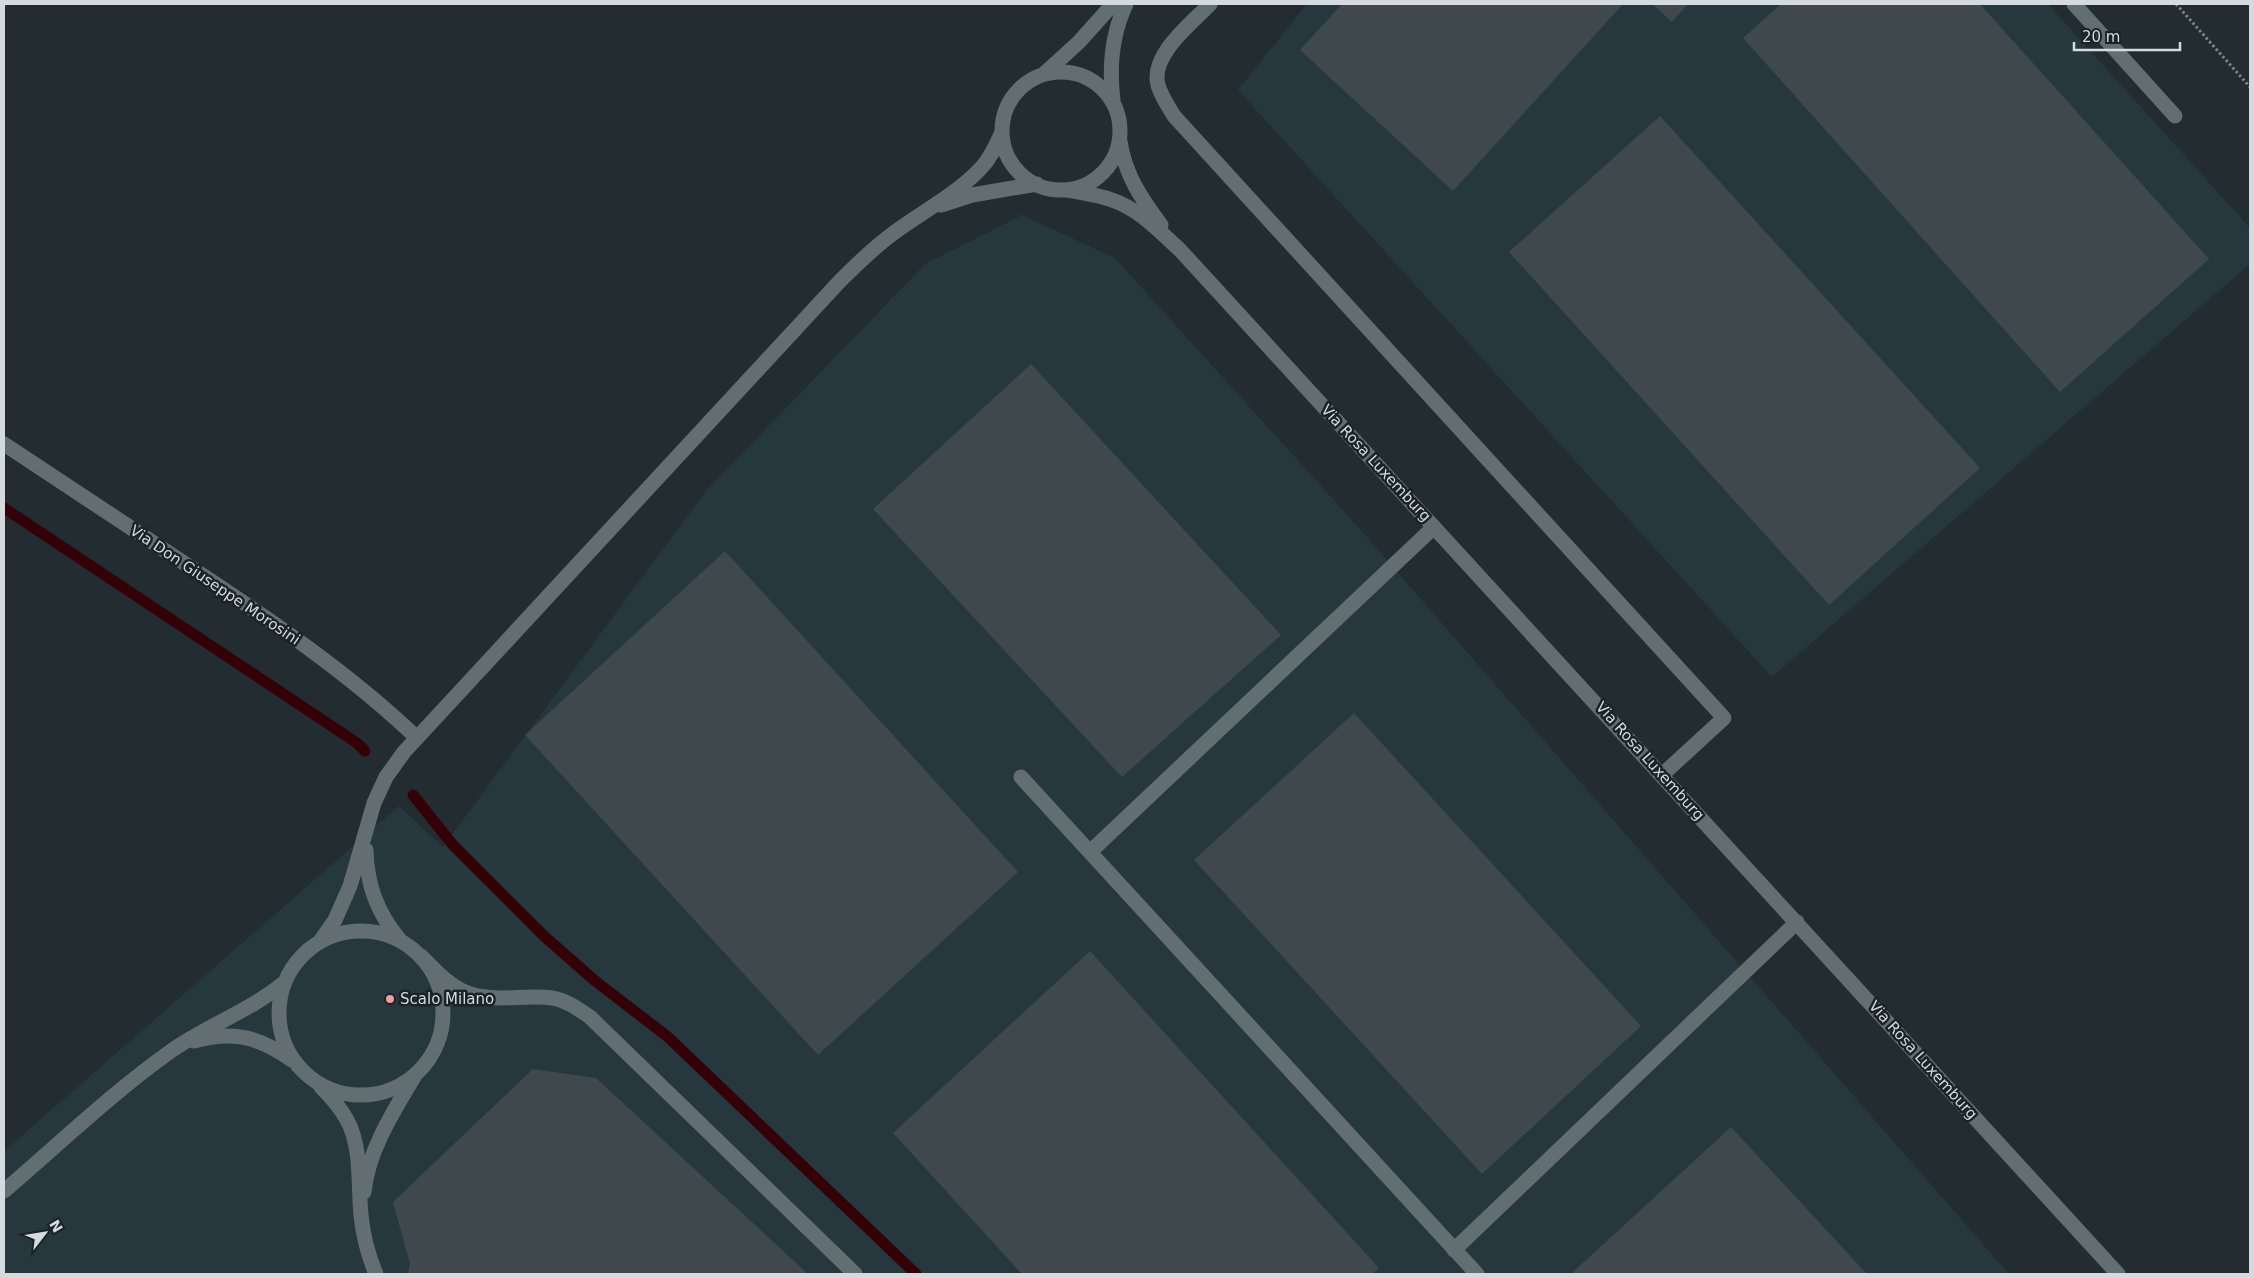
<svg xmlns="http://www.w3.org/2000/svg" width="2254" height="1278" viewBox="0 0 2254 1278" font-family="'DejaVu Sans',sans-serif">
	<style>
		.built { fill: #26373e }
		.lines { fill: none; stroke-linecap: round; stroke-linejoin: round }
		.stream { stroke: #340007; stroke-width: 11 }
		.building { fill: #3f494d }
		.path { stroke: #7c8487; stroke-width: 3; stroke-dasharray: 2.5 2.5; stroke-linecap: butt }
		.lane { stroke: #636e73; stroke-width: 15 }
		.street { stroke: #636e73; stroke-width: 15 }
		.poi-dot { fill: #f59b9d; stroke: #1a2327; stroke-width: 2 }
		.labels { text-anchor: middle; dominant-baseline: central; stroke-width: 5; stroke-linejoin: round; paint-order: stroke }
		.street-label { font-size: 15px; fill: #d4dadd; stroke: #1a2327 }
		.poi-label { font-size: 15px; fill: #d4dadd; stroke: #1a2327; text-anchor: start }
	</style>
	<rect width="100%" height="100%" fill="#232d31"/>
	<path class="built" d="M1307,4h741l202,224v36l-478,413 -534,-587z
		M1022,215l93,43 236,261 658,755h-2005v-123l395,-345 44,41 263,-356 219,-227z"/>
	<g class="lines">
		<path class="stream" d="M4,508l353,235 8,8
			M413,795l40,50 91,91 50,44 74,57 248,237"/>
	</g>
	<path class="building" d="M1342,4h281l-170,187 -153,-141z
		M1652,4h36l-16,18z
		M1781,4h199l229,255 -149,133 -317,-354z
		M1660,116l320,352 -151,137 -320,-353z
		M1031,364l250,271 -159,142 -249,-268z
		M725,551l293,321 -200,183 -293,-320z
		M1354,713l287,313 -159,148 -288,-314z
		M1090,951l289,317 -7,6h-350l-129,-141z
		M533,1069l63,9 212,196h-400l2,-10 -17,-62z
		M1731,1127l136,147h-292l-2,-2z"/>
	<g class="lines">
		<path class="path" d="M2176,4l74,83"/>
		<path class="lane" d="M421,956c13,13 26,28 42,35 28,13 60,3 89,7 14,2 26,11 38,19l265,257"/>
		<path class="street" d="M1210,4c-19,20 -60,51 -52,81 3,11 10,21 16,31l550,602 -62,57
			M2074,4l101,112
			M1002 131a59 59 0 1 1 118 0a59 59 0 1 1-118 0Z
			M1045,73l34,-31 34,-38
			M1113,100c-4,-32 -1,-66 13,-96
			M1120,141c5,34 21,57 41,84
			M1067,190c15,3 31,5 45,10 27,9 47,31 68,50l938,1024
			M941,205l31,-10 65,-11
			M4,444c62,41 124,82 186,123 79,52 159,106 227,171
			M1021,777l456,497
			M366,850c1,35 11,62 33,89
			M1090,852l344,-325
			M279 1013a82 82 0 1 1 164 0a82 82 0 1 1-164 0Z
			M321,940l14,-20 15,-34 24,-83 12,-26 18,-25 435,-470c17,-17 33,-33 52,-47 29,-22 65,-40 90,-67 10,-10 15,-23 21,-36
			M194,1041c40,-11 65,-4 98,19
			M321,1087c10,10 19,20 26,33 15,27 11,65 14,95 2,21 7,40 15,59
			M4,1191c55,-47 108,-98 167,-140 37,-26 79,-40 114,-69
			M364,1192c4,-41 29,-80 50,-115
			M1454,1250l343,-328"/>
	</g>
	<circle class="poi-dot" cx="390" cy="999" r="5"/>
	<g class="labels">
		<g class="street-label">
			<text transform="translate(1376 463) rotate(47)">Via Rosa Luxemburg</text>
			<text transform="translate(215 585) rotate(34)">Via Don Giuseppe Morosini</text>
			<text transform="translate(1650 761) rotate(48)">Via Rosa Luxemburg</text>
			<text transform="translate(1923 1060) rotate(48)">Via Rosa Luxemburg</text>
		</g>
		<g class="poi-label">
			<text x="400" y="999">Scalo Milano</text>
		</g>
	</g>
	<rect width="2254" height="1278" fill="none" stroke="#d4dadd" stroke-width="10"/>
	<g transform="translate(45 1233) rotate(59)" stroke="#1a2327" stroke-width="4" paint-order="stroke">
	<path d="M0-4L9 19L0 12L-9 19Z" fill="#d4dadd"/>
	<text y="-8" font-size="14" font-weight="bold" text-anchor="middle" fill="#d4dadd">N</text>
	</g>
	<path d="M2074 42v8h106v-8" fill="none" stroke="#d4dadd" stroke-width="2.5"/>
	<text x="2082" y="42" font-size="15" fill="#d4dadd" stroke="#1a2327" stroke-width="4" paint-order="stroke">20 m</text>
</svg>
